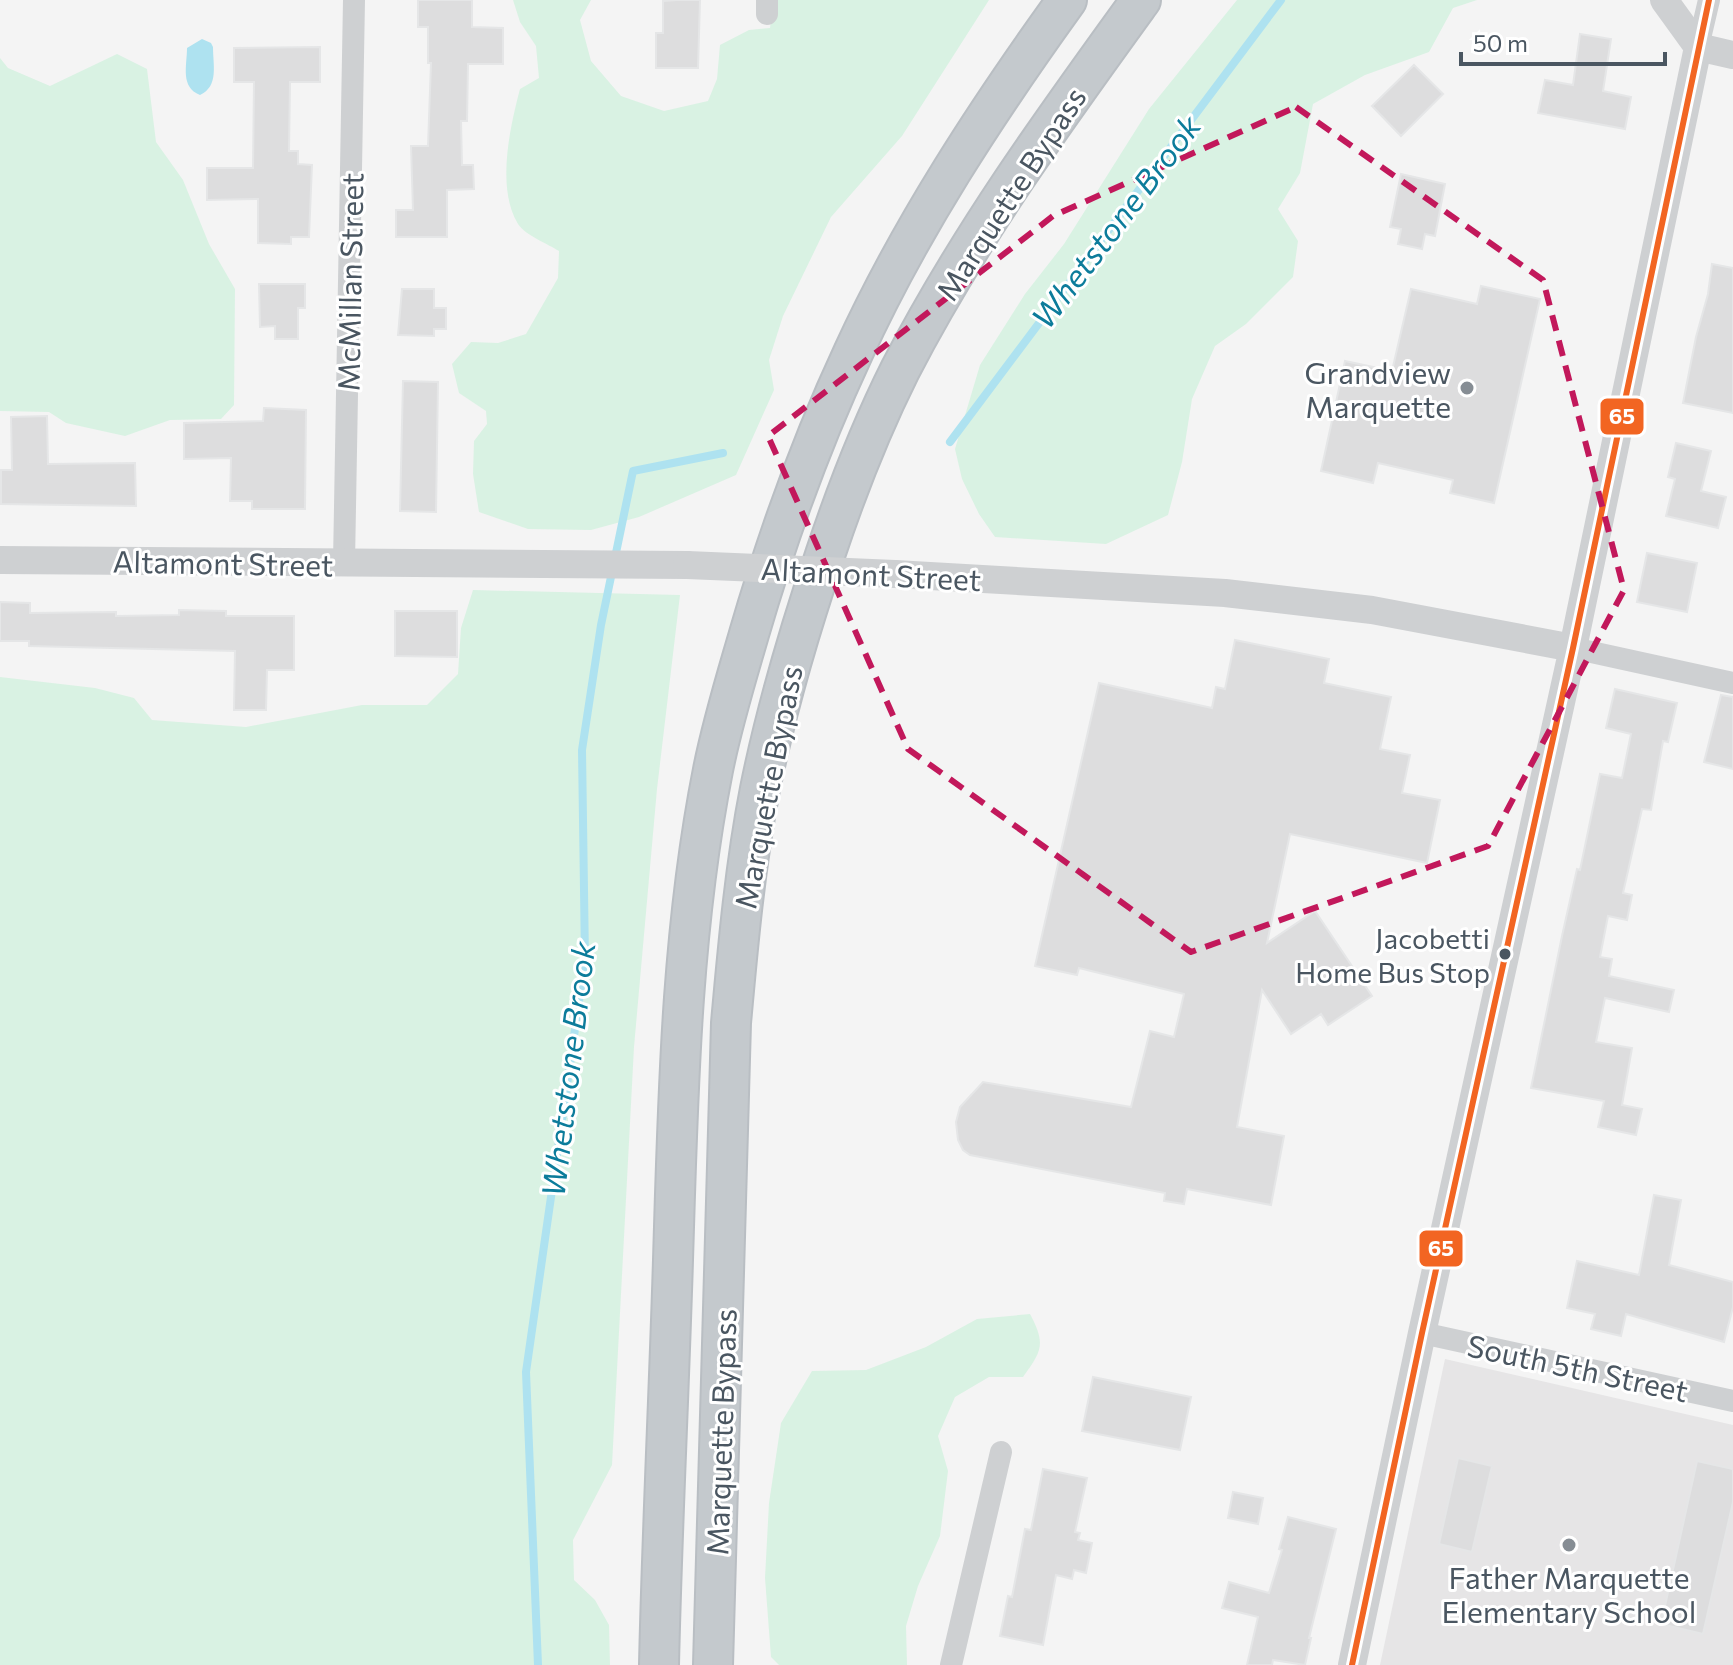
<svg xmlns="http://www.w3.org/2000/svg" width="1733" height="1665" viewBox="0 0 1733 1665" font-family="Commissioner,sans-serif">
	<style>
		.education { fill: #e6e5e6 }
		.green { fill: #d9f2e3 }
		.water { fill: #aee2f0 }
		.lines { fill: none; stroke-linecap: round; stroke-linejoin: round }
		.stream { stroke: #aee2f0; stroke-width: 8 }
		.building { fill: #ddddde; stroke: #e5e6e7; stroke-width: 2 }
		.trunk-casing { stroke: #b9bec3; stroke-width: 42 }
		.minor { stroke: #ced0d2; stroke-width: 22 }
		.tertiary { stroke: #ced0d2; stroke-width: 28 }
		.trunk { stroke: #c4c9cd; stroke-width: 38 }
		.tertiary-bridge { stroke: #ced0d2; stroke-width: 28 }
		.bus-1-casing { stroke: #fff; stroke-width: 12 }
		.bus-1 { stroke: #f26522; stroke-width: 6 }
		.marked { fill: none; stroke: #c2185b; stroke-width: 6; stroke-dasharray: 16 10; stroke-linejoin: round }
		.poi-dot { fill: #868d94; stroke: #fff; stroke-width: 3 }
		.bus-dot { fill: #4a5661; stroke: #fff; stroke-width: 3 }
		.labels { text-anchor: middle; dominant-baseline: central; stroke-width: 6; stroke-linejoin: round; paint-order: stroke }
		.bus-label { font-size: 28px; fill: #4a5661; stroke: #fff; text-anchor: end }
		.street-label { font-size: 30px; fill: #4a5661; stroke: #fff }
		.poi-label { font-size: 30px; fill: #4a5661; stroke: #fff; text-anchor: end }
		.water-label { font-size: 32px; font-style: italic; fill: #0c7c9b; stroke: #fff }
		.line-badge { stroke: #fff; stroke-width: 3 }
		.badge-label { font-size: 22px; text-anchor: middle; font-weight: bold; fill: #fff }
	</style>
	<rect width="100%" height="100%" fill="#f4f4f4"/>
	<path class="education" d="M1445,1359l288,66v240h-353z"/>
	<path class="green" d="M513,0h78l-11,20 11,41 30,35 43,15 44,-10 9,-22 3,-34 29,-15 21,-2 4,-28h215l-87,136 -71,81 -48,99 -14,44 5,30 -38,85 -97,42 -48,13 -63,-1 -49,-17 -6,-38 1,-33 13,-17 -1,-13 -27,-18 -7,-29 19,-22 27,1 28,-9 32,-56 1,-27c-11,-7 -34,-16 -41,-27 -22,-36 -8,-97 2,-135l19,-11 -3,-32 -16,-24z
		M1237,0h240l-24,8 -24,44 -64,23 -52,29 -13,69 -22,36 20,32 -5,36 -47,47 -31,22 -23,53 -10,63 -14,53 -62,29 -111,-7 -16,-23 -17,-35 -7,-30 25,-84 45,-71 39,-50 85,-135z
		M117,54l30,15 9,73 27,38 26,64 26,45 -1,116 -13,14 -51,1 -45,16 -59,-13 -17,-11 -49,-1v-353l8,10 42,18z
		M473,590l207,5 -23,194 -23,258 -22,418 -39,75 1,40 21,20 14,25 1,40h-610v-988l95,11 39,10 18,22 94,7 116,-22h65l31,-31 3,-46z
		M1030,1314c16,30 12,37 -7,63h-34l-34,20 -17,39 10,35 -8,65 -22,50 -12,40 1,39h-128l-8,-8 -6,-79 4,-75 12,-80 31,-52 54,-1 60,-23 51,-28z"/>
	<path class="water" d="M202,39l9,4 2,4c0,19 6,39 -13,48 -20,-8 -13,-29 -13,-47z"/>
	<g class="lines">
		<path class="stream" d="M950,442l331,-442
			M538,1665l-12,-293 59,-413 -3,-209 19,-125 32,-154 90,-18"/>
	</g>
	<path class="building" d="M418,0h54v27l31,1v36h-35l-1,57h-6l1,44h11l1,24 -27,1v47h-51v-27h17l-2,-64h17l3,-83h-3v-36h-10z
		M677,0h23l-2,68h-42v-35h7v-32z
		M1580,34l31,5 -8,52 28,6 -6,32 -87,-16 7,-33 28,5z
		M320,47v35h-30l-1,69h9v13l14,1 -3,72h-18v7l-33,-1v-44l-51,1v-32h46l1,-86h-20v-34z
		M1414,65l29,29 -42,42 -29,-30z
		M1401,174l44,10 -10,52 -10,-2 -3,15 -24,-5 3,-15 -11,-2z
		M1712,264l21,4v145l-50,-10 13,-66 12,-43z
		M259,284h46v24h-7v31h-23v-13l-15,1z
		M1481,286l59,13 -46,204 -44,-10 3,-13 -75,-17 -5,20 -52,-12 24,-110 47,10 19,-82 66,15z
		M402,289h32v19h12v21h-12v7l-36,-1z
		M403,381l35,1 -2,130 -36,-1z
		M264,408l42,2 -1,99h-53v-8h-22l1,-43 -47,1v-36l79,-2z
		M47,416l1,48 87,-1 1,43 -135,-2v-34h11l-1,-53z
		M1676,443l35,8 -10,40 25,6 -8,31 -52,-12 9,-37 -7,-2z
		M1647,553l50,10 -10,49 -50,-10z
		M0,602l30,1v10l86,-1v4l63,-1v-5l47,1v5h68v54h-27l-1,40h-32l1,-59 -206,-5v-5h-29z
		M395,611h62v46l-62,-1z
		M1235,640l94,19 -5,24 67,14 -11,52 30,6 -8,38 38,7 -13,63 -137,-29 -23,109 48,-32 57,85 -44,29 -7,-11 -30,20 -29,-44 -25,137 47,9 -13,69 -84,-16 -3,15 -20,-3 1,-8 -195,-38 -7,-5 -5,-10 -2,-18 4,-15 23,-25 148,25 19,-76 24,6 10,-43 -105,-26 -2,7 -42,-9 64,-283 113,25 4,-21 9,2z
		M1615,689l62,14 -9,39 -5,-1 -12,69 -9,-1 -19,84 9,2 -5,25 -19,-4 -8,41 12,2 -3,17 65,14 -5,22 -64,-14 -9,44 36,6 -10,57 20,4 -6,26 -38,-8 6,-26 -73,-13 31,-152 15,-67 3,1 20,-96 22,4 9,-44 -25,-6z
		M1721,695l12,2v72l-29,-7z
		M1654,1195l27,5 -12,65 64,17v25l-9,35 -98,-28 -5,22 -30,-7 4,-15 -28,-6 10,-47 62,14z
		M1093,1377l98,20 -11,53 -98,-19z
		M1458,1458l34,8 -20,86 -33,-8z
		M1697,1461l36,8v33l-30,132 -42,-10z
		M1043,1469l44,9 -12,54 5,1 -2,7 14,3 -6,30 -12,-3 -2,9 -16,-4 -13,70 -43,-9 8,-40 4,1 13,-68 6,1z
		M1233,1492l30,6 -5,26 -30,-6z
		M1288,1517l48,12 -27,109h2l-6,27 -32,-5 -1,5h-25l11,-48 -36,-9 7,-26 40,11 13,-43 -3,-1z"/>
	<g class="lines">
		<g class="trunk-casing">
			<path id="trunk" d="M659,1665c3,-135 10,-270 14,-405 5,-164 8,-328 40,-490 9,-46 23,-91 36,-136 28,-96 62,-191 104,-281 57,-125 134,-242 214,-353
				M713,1665l18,-642c7,-78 14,-157 29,-234 16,-79 39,-157 65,-234 21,-63 45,-125 75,-185 68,-132 154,-250 241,-370"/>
		</g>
		<path class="minor" d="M767,14v-14
			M1698,47l11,-47
			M344,563l10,-563
			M1573,648l160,35
			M1422,1333l311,68
			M951,1665l50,-213"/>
		<path class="tertiary" d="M1664,0l34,47 35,8
			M0,560l687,5
			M895,574l330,19 147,17 201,38
			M1352,1665l70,-332 151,-685 125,-601"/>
		<use href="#trunk" class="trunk"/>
		<path class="tertiary-bridge" d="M687,565l208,9"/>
		<g class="bus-1-casing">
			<path id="bus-1" d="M1352,1665l70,-332 151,-685 136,-648"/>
		</g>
		<use href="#bus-1" class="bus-1"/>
	</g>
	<path class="marked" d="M1296,107l247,173 81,310 -136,256 -297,106 -283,-203 -140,-313 285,-220z"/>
	<g class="poi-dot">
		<circle cx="1467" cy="388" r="8"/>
		<circle cx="1569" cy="1545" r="8"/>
	</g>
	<circle class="bus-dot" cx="1505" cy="954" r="7"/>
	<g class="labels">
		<g class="bus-label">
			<text x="1490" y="938">Jacobetti<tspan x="1490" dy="34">Home Bus Stop</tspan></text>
		</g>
		<g class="street-label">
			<text transform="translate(1010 193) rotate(-57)">Marquette Bypass</text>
			<text transform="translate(349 282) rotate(-89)">McMillan Street</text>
			<text transform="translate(223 562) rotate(1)">Altamont Street</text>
			<text transform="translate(871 573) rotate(3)">Altamont Street</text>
			<text transform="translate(767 787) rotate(-79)">Marquette Bypass</text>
			<text transform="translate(1578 1367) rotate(12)">South 5th Street</text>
			<text transform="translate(720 1432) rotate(-88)">Marquette Bypass</text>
		</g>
		<g class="poi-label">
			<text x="1451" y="371">Grandview<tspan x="1451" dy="34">Marquette</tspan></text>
			<text x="1569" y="1576" text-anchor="middle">Father Marquette<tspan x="1569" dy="34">Elementary School</tspan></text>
		</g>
		<g class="water-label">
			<text transform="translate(1115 221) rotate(-53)">Whetstone Brook</text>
			<text transform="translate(567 1069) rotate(-83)">Whetstone Brook</text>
		</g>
	</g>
	<g class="line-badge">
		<rect x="1599" y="397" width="46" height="39" rx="8" fill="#f26522"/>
		<rect x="1418" y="1229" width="46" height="39" rx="8" fill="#f26522"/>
	</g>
	<g class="badge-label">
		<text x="1622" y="424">65</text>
		<text x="1441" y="1256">65</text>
	</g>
	<path d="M1461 52v12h204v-12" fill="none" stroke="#4a5661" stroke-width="4"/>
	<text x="1473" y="52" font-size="24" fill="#4a5661" stroke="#ffffff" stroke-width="6" paint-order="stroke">50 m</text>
</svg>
